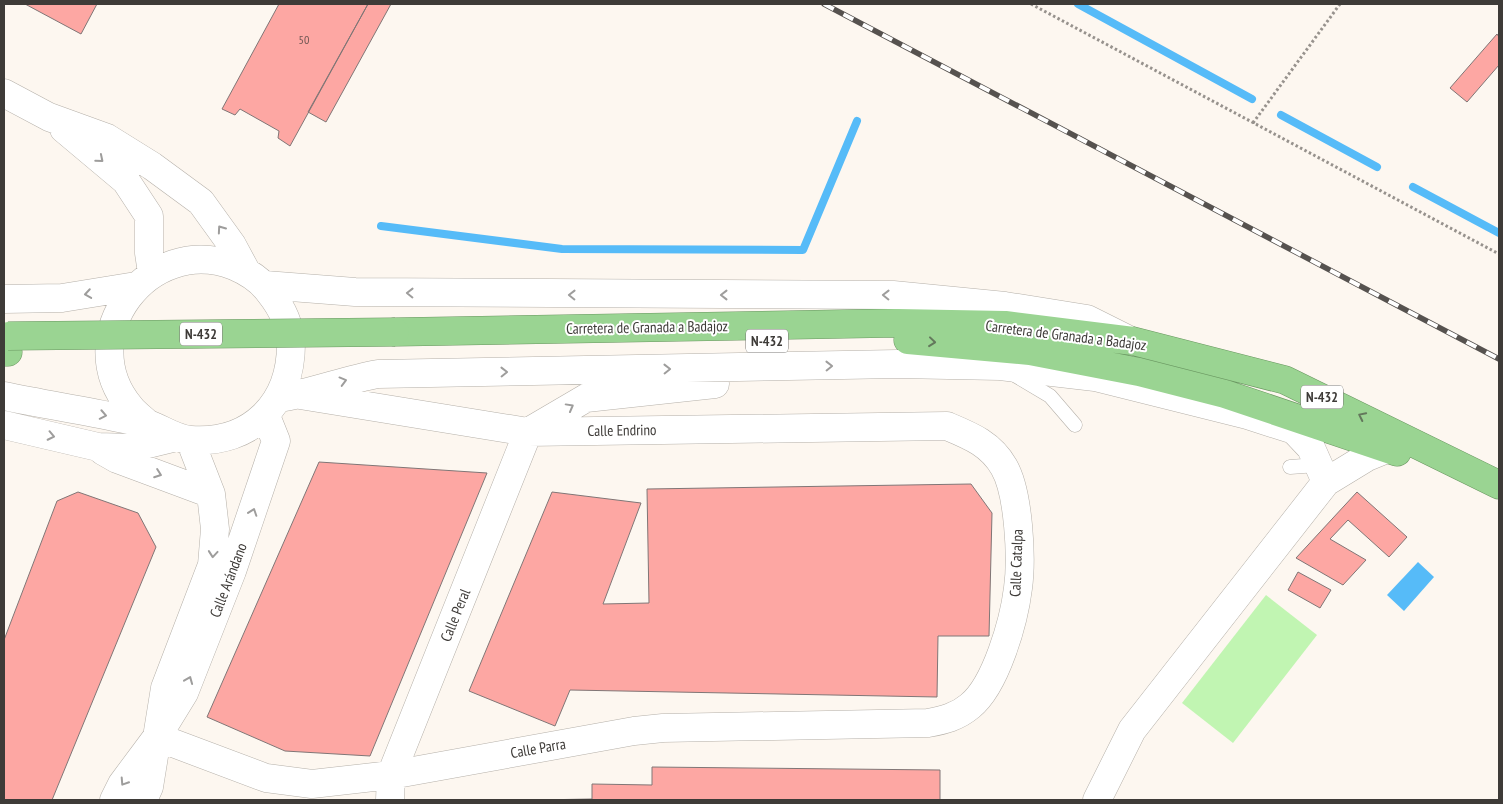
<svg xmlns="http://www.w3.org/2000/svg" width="1503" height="804" viewBox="0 0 1503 804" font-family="'PT Sans Narrow',sans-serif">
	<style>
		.green { fill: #c1f5b2 }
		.water { fill: #56bbf8 }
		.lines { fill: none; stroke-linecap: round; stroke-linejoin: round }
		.stream { stroke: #56bbf8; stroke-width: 8 }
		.building { fill: #fda7a3; stroke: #807676 }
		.service-casing { stroke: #b5b0a9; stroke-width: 15 }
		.minor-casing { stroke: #b5b0a9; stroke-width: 29 }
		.trunk-casing { stroke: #6a9761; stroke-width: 29 }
		.path { stroke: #97928d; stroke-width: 3; stroke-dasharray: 2.5 2.5; stroke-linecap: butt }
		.service { stroke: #fff; stroke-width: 14 }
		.minor { stroke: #fff; stroke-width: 28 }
		.trunk { stroke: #9ad492; stroke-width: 28 }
		.rail-casing { stroke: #56524f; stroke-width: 5.5 }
		.rail { stroke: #fff; stroke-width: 4; stroke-dasharray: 11; stroke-linecap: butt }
		.trunk-bridge-casing { stroke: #6a9761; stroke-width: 29; stroke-linecap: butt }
		.trunk-bridge { stroke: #9ad492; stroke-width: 28 }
		.oneway { stroke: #9e9d9c }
		.oneway2 { stroke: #63785c }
		.labels { text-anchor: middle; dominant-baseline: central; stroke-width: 4; stroke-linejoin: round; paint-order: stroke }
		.number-label { font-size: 12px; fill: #6e5653 }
		.shield { fill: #fff; stroke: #787674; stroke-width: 1 }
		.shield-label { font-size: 14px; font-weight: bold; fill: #3e3b38 }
		.street-label { font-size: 15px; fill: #3e3b38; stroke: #fff }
	</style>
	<rect width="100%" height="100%" fill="#fdf7f0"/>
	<path class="green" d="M1266,595l51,40 -84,108 -51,-40z"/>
	<path class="water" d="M1418,562l16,15 -30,34 -17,-16z"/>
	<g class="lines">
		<path class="stream" d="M1078,4l174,95
			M1281,115l96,52
			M1413,187l86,46
			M381,226l181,23 241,1 54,-129"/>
	</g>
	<path class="building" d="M25,4h72l-16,30z
		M279,4h89l-78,142 -12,-8 1,-7 -39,-22 -5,6 -13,-6z
		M368,4h23l-65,118 -18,-10z
		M1497,34l2,3v28l-32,37 -17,-14z
		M319,462l168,11 -117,283 -85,-5 -78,-34z
		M971,484l21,29 -3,123h-51l-1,61 -367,-7 -15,36 -86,-35 83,-199 89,11 -38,101 46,-1 -2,-114z
		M78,492l60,21 18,34 -104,253h-48v-160l53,-139z
		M1357,492l50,45 -18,20 -41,-37 -18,19 36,21 -23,25 -47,-27z
		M1298,572l33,18 -11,18 -32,-18z
		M652,767l288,3v30h-404l56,-1v-15l60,1z"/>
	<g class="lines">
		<g class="service-casing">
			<path id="service" d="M1013,374l37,22 25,29
				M1290,467l27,-2"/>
		</g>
		<g class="minor-casing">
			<path id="minor" d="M4,93l45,24 58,21 45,28 49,36 31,43 14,26
				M64,129l62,52 23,35v37l3,20
				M265,285l90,7 538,3 112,11 82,13 40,20
				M4,299l58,-1 74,-12
				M4,396c38,8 77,14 115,22 10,2 20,4 29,6 15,5 27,15 43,16 60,4 100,-36 100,-96 -1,-20 -9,-36 -21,-51 -9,-13 -22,-21 -36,-27 -85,-33 -163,70 -104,141 5,7 13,12 19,18
				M279,398c34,-5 65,-18 99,-24l519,-10 103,2 95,11 152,38 47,15 17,18 15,34
				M4,425l94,22 34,1 45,-11
				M103,451l14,8 94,35
				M157,737l109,41 46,6 79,-9 243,-44 29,-3 265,-5c16,-3 29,-6 42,-17 26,-21 44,-85 48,-118 4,-29 1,-95 -14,-121 -13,-23 -33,-31 -57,-41l-419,6 -228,-37
				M114,800l8,-16 35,-47 27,-44 48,-122 44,-130 -10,-25
				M143,800l6,-13 16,-99 47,-123 3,-36 -4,-35 -21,-54
				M390,800l1,-25 137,-343 58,-34 129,-14
				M1097,800l35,-70 194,-248 41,-25 22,-9"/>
		</g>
		<g class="trunk-casing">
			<path id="trunk" d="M395,332l502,-9 108,2 128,16 152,39 214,105
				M908,340l122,11 109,21 86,22 172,58
				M4,352h4"/>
		</g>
		<path class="path" d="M1031,4l468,250
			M1253,123l87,-119"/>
		<use href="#service" class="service"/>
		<use href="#minor" class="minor"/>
		<use href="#trunk" class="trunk"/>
		<g class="rail-casing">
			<path id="rail" d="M824,4l675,355"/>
		</g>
		<use href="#rail" class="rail"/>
		<g class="trunk-bridge-casing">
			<path id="trunk-bridge" d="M8,336l387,-4"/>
		</g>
		<use href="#trunk-bridge" class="trunk-bridge"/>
	</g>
	<defs><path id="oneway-chevron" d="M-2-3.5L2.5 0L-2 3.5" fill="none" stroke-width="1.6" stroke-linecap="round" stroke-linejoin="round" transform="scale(1.25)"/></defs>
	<g class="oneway">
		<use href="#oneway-chevron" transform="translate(100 159) rotate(40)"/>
		<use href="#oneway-chevron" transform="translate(221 229) rotate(-125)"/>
		<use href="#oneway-chevron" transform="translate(410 293) rotate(-179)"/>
		<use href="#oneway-chevron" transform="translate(88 294) rotate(171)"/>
		<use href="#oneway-chevron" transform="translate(572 295) rotate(-179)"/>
		<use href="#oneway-chevron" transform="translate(724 295) rotate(180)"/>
		<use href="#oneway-chevron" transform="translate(886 295) rotate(-179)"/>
		<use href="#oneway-chevron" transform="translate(829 366) rotate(-1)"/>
		<use href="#oneway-chevron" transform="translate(667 369) rotate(-1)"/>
		<use href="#oneway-chevron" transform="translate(504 372) rotate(-1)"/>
		<use href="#oneway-chevron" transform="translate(343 381) rotate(-15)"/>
		<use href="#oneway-chevron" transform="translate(570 407) rotate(-29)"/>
		<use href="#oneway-chevron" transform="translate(103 415) rotate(11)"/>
		<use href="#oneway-chevron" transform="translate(51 436) rotate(12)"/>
		<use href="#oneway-chevron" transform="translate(158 474) rotate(20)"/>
		<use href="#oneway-chevron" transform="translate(253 512) rotate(-71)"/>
		<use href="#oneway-chevron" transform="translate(213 554) rotate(95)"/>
		<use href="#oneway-chevron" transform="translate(189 680) rotate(-68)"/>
		<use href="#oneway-chevron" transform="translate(124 782) rotate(123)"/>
	</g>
	<g class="oneway2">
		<use href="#oneway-chevron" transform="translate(932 342) rotate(6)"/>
		<use href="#oneway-chevron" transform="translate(1362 416) rotate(-154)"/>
	</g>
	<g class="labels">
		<g class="number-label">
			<text x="304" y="39">50</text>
		</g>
		<g class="shield">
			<rect x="180" y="322.5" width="42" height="23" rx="4"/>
			<rect x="746" y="329.5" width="42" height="23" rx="4"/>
			<rect x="1301" y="385.5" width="42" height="23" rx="4"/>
		</g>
		<g class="shield-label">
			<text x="201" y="334">N-432</text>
			<text x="767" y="341">N-432</text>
			<text x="1322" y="397">N-432</text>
		</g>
		<g class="street-label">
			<text transform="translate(647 327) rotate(-1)">Carretera de Granada a Badajoz</text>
			<text transform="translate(1066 335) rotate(7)">Carretera de Granada a Badajoz</text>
			<text transform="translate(622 430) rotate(-1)">Calle Endrino</text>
			<text transform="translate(1016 563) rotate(-88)">Calle Catalpa</text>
			<text transform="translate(228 580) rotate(-69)">Calle Arándano</text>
			<text transform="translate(455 615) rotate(-68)">Calle Peral</text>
			<text transform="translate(538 748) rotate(-10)">Calle Parra</text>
		</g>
	</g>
	<rect width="1503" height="804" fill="none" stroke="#3e3b38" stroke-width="10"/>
</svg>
